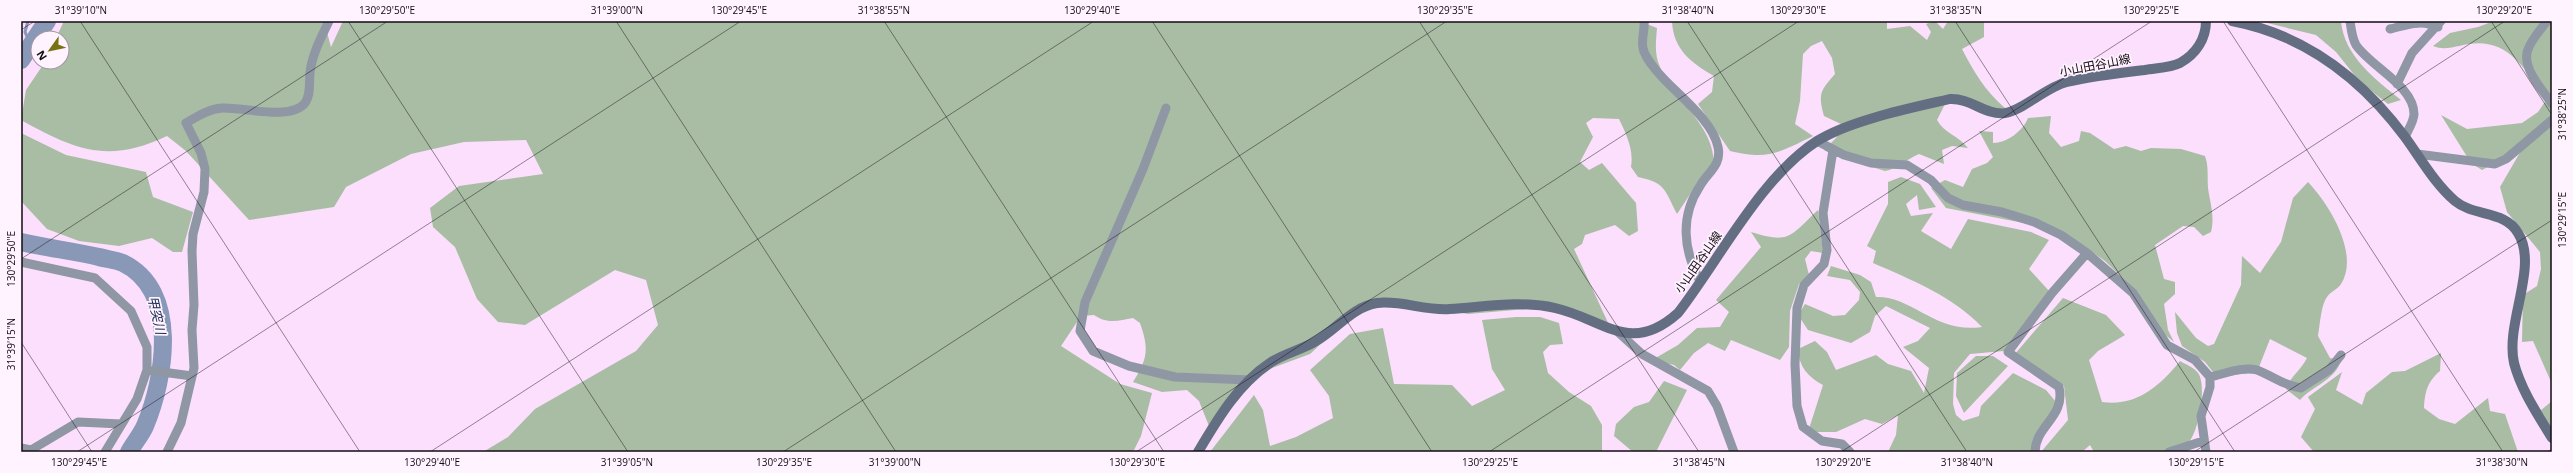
<svg xmlns="http://www.w3.org/2000/svg" width="2573" height="473" viewBox="0 0 2573 473" font-family="'Open Sans','Noto Sans JP',sans-serif">
	<style>
		.green { fill: #a8bda4 }
		.lines { fill: none; stroke-linecap: round; stroke-linejoin: round }
		.stream { stroke: #8898b6; stroke-width: 3 }
		.river { stroke: #8898b6; stroke-width: 18 }
		.street { stroke: #8f96a4; stroke-width: 9 }
		.secondary { stroke: #646e82; stroke-width: 10 }
		.ticks { fill: none; stroke: #140b14; stroke-width: 1; stroke-opacity: 0.45 }
		.labels { text-anchor: middle; dominant-baseline: central; stroke-width: 3.5; stroke-linejoin: round; paint-order: stroke }
		.street-label { font-size: 12px; fill: #140b14; stroke: #fef3fe }
		.water-label { font-size: 13px; font-style: italic; fill: #152851; stroke: #fef3fe }
		.neatline { fill: none; stroke: #140b14; stroke-width: 1.5 }
		.ticks-label { font-size: 10px; text-anchor: middle; fill: #140b14 }
	</style>
	<rect width="100%" height="100%" fill="#fbdffc"/>
	<path class="green" d="M64,21h260l7,26 12,-26h1296l18,7c-1,13 -3,26 3,39 15,35 54,57 54,98l-14,14 -23,35c-13,-25 -11,-31 -39,-37l-7,-10c3,-18 -5,-33 -12,-48l-26,-1 -7,5 7,14 -13,25 9,8 13,-7 34,40 2,28 -9,5 -14,-11 -30,10 -3,9 -8,5 36,78 -73,-19 -69,6 -85,-15 -46,30 -27,25 -46,17 -55,55 -10,-25 -12,-11 -25,2 -29,-10c15,-24 16,-33 7,-59l-7,-5c-15,3 -26,6 -39,-3l-13,1 -20,30 59,38 32,9 -11,43 -8,16h-650l25,-15 27,-28 101,-58 22,-26 -12,-45 -31,-10 -90,55 -27,-3 -21,-23 -22,-52 -22,-20 -3,-19 29,-22 84,-12 -17,-34 -62,2 -53,12 -65,33 -12,20 -85,13 -63,-69 -19,-15c-59,28 -92,14 -146,-16l5,-30 19,-28h17v-24h-6z
		M1672,21h215v8l23,-3 17,14 4,-8 -5,-8 9,-3 8,8 5,-8h36v16l-22,12c12,23 23,42 43,59 -5,0 -11,1 -16,0 -16,-3 -19,-15 -40,-12l-12,24c7,13 22,16 31,28l-16,-2 -10,4 2,14 -25,-10c-12,5 -22,15 -34,17l-52,-16 -9,-5 12,-12 7,-13 -19,-9c-6,-22 -4,-25 11,-42l-3,-16 -10,-17 -11,5 -8,8 -3,47 -5,23 18,12c-35,17 -44,24 -83,15l-32,-47 14,-12 2,-16c-23,-13 -41,-27 -42,-55z
		M2259,21h82c3,35 34,58 60,79l-13,4 -28,-22 -24,-30 -20,-17z
		M2494,21h58v363l-19,-43 -11,1 1,-47 14,-9 4,-17 -1,-17 -33,-40 -7,-25 22,-38 -40,21 -11,-7 -30,-48 26,14 55,-6 16,-11 9,-13c-22,-28 -37,-61 -78,-55 -14,2 -23,7 -36,2l17,-13 28,-6z
		M2051,116l-2,17 12,14 18,-6 2,-10 9,2 24,16 12,-3 15,5 10,-3 30,1 24,7c4,11 2,20 3,32 2,15 7,28 3,44l-8,4 -9,-9 -11,-1 -28,19 9,34 11,3v12l-11,10 4,26 6,12 -18,-15 -19,-35 -32,-31 -45,-31 -114,-22 -15,-20 14,-8 18,7 9,-18 15,-6 6,-6 -14,-26 14,1v11c14,0 30,-12 35,-25z
		M21,133l45,22 80,17 7,25 40,15 -11,40h-9l-21,-14 -33,8 -40,-5 -32,-12 -26,-28z
		M1901,177l19,7 16,23 -17,3 -2,-15 -11,9 5,12 22,-3 -12,18 30,18 17,-30 63,13 18,8 -20,29 21,23 -46,59 -34,3 -16,19 -1,31 3,11 7,6 16,-5 2,-10 32,-33 33,17 10,12 -22,50h-146l8,-17 2,-20 -16,9 -17,-5 -29,13h-28l15,-47c-15,-8 -24,-18 -25,-36l17,-8 12,11 9,18 40,-15 12,9 23,7 13,22 5,-25 -26,-21 15,-6 12,-13 -44,-22 -11,10 -5,16 -19,11 -43,-13 -10,-15 7,-11 28,12 12,-1 14,-15 1,-8 -10,-12 -23,-4 4,-10 29,9 11,7 5,15c37,-1 59,37 106,30 -30,-31 -70,-47 -109,-64l3,-12 -9,-5 21,-42v-22z
		M2308,182c21,22 52,72 33,102 -3,5 -11,8 -14,13 -6,8 -7,28 -9,39l12,22 11,2c-5,20 -29,26 -41,40l-14,-11c4,-12 15,-19 21,-31l-37,-19 -13,33 -30,4 -14,-4 -8,-10 -23,-16 -5,-13 -2,-21 21,26 12,8 6,-2 27,-59 1,-29 18,17 21,-31 12,-44z
		M1818,210l5,43 -12,-2 -6,8 4,16 -10,9 -9,27 -1,36 -9,13 -49,-20 -6,11 -17,-8 -14,10 -14,17 -6,-5 -22,-5 26,-15 19,-17 23,-1 9,-15 -13,-12 45,-53 -10,-15c39,12 38,5 67,-22z
		M2063,298l43,17 19,20 -27,16 -9,9 13,42c34,5 58,-16 78,-41 5,3 15,7 18,12 9,12 1,54 -7,66 -4,6 -12,10 -18,13h-79l-4,-7 -8,7h-41l27,-32 -4,-34 -50,-31z
		M1516,317h24l19,6 4,21 -13,1 -7,7 5,21 21,19 22,14 11,19v27h-392l44,-57 9,15 7,36 26,-9 37,-19 -4,-22 -19,-26 40,-36 33,-6 11,56 58,1 20,21 33,-16 -13,-21 -10,-49z
		M2441,353l-1,18c-13,11 -15,21 -16,37l15,11 16,5 33,-26 2,13 15,3 13,38h-204l-13,-15 14,-28 -7,-12 34,-25 -6,18 26,15 4,-12 26,-21 13,-1z
		M1976,356h17l15,10 -44,47 -8,-17 1,-23z
		M1664,381l23,9 -31,62h-23l-19,-16 2,-12 18,-17 15,-5z
		M2552,401v36l-12,-26z"/>
	<g class="lines">
		<path class="stream" d="M28,21l-3,11 6,13"/>
		<path class="river" d="M21,60l26,-39
			M21,242c26,6 52,9 78,15 7,2 17,3 24,6 57,28 42,115 22,163 -4,9 -11,17 -16,26"/>
		<path class="street" d="M1644,21c1,9 -3,19 -1,27 1,7 8,16 12,21 18,23 57,49 63,78 4,18 -10,25 -18,39 -20,30 -17,64 0,95
			M2350,21c1,7 2,17 6,24 15,22 58,41 58,69 0,7 -6,16 -9,23
			M2547,21c-6,8 -14,17 -18,26 -10,19 14,43 23,57
			M2390,29c17,-4 31,-10 48,-2
			M2397,84l15,-31 29,-32
			M1166,108l-23,61 -58,133 -5,29 13,20 36,15 46,11 75,3
			M1817,141l27,14 27,8 36,2 24,15 17,18 15,7 39,7 32,10 27,13 26,18 46,40 34,52 28,15 15,17v10l-9,29 5,36
			M1833,150l-10,63 4,37 -3,14 -20,21 -7,23 -2,56 2,42 6,21 19,14 20,3 8,8
			M2417,154l78,10 11,-5 46,-39
			M21,262l74,16 36,33 16,36v23l-10,29 -32,53
			M1619,333l23,21 66,37 9,15 17,46
			M147,370l45,6
			M2210,377c14,-3 33,-11 47,-7 16,6 27,16 44,18l28,-18 12,-15
			M21,448l10,2 47,-28 43,2
			M167,452l14,-29 13,-55 -2,-38 2,-25 -2,-54 1,-17 11,-42 1,-23 -4,-16 -15,-30c12,-7 23,-14 36,-15 21,-1 69,13 83,-5 6,-8 4,-21 5,-30 2,-19 11,-35 19,-52
			M2035,452c0,-26 31,-35 24,-65l-51,-35 44,-59 35,-40
			M2169,452l34,-11"/>
		<path class="secondary" d="M2232,21c74,14 129,57 173,116 16,22 30,47 50,64 19,16 50,9 63,32 21,33 -13,90 -4,130 7,27 24,52 38,75
			M1198,452c19,-32 40,-68 72,-89 14,-10 32,-13 46,-22 21,-12 36,-34 61,-38 24,-3 48,8 73,6 34,-2 71,-9 105,-1 49,11 75,48 123,5 41,-53 83,-136 139,-172 34,-21 94,-33 133,-42 21,-1 34,16 55,14 17,-2 41,-26 62,-31 25,-6 52,-9 78,-12 11,-2 25,-2 35,-7 16,-9 26,-24 26,-42"/>
	</g>
	<path class="ticks" d="M80,21l280,431M348,21l280,431M616,21l280,431M884,21l280,431M1152,21l280,431M1419,21l280,431M1687,21l280,431M1955,21l280,431M2223,21l280,431M2491,21l61,94M21,30l14,-9M21,259l367,-238M21,342l71,110M77,452l664,-431M430,452l664,-431M783,452l664,-431M1136,452l663,-431M1489,452l663,-431M1841,452l664,-431M2194,452l358,-232M2547,452l5,-3"/>
	<g class="labels">
		<g class="street-label">
			<text transform="translate(2095 65) rotate(-11)">小山田谷山線</text>
			<text transform="translate(1698 262) rotate(-55)">小山田谷山線</text>
		</g>
		<g class="water-label">
			<text transform="translate(157 315) rotate(77)">甲突川</text>
		</g>
	</g>
	<rect width="2573" height="473" fill="none" stroke="#fef3fe" stroke-width="44"/>
	<g transform="translate(50 50) rotate(237)"><circle r="19" fill="#fef3fe" stroke="#a096a0"/>
	<path d="M0-3L7 15L0 10L-7 15Z" fill="#797214"/>
	<text y="-6" font-size="11" font-weight="bold" text-anchor="middle" fill="#140b14">N</text>
	</g>
	<rect x="22" y="22" width="2529" height="429" class="neatline"/>
	<g class="ticks-label">
		<text x="81" y="14">31°39'10"N</text>
		<text x="387" y="14">130°29'50"E</text>
		<text x="617" y="14">31°39'00"N</text>
		<text x="739" y="14">130°29'45"E</text>
		<text x="884" y="14">31°38'55"N</text>
		<text x="1092" y="14">130°29'40"E</text>
		<text x="1445" y="14">130°29'35"E</text>
		<text x="1688" y="14">31°38'40"N</text>
		<text x="1798" y="14">130°29'30"E</text>
		<text x="1956" y="14">31°38'35"N</text>
		<text x="2151" y="14">130°29'25"E</text>
		<text x="2504" y="14">130°29'20"E</text>
		<text transform="translate(2562 114) rotate(-90)" y="4">31°38'25"N</text>
		<text transform="translate(2562 220) rotate(-90)" y="4">130°29'15"E</text>
		<text transform="translate(11 259) rotate(-90)" y="4">130°29'50"E</text>
		<text transform="translate(11 344) rotate(-90)" y="4">31°39'15"N</text>
		<text x="79" y="466">130°29'45"E</text>
		<text x="432" y="466">130°29'40"E</text>
		<text x="627" y="466">31°39'05"N</text>
		<text x="784" y="466">130°29'35"E</text>
		<text x="895" y="466">31°39'00"N</text>
		<text x="1137" y="466">130°29'30"E</text>
		<text x="1490" y="466">130°29'25"E</text>
		<text x="1699" y="466">31°38'45"N</text>
		<text x="1843" y="466">130°29'20"E</text>
		<text x="1967" y="466">31°38'40"N</text>
		<text x="2196" y="466">130°29'15"E</text>
		<text x="2502" y="466">31°38'30"N</text>
	</g>
</svg>
